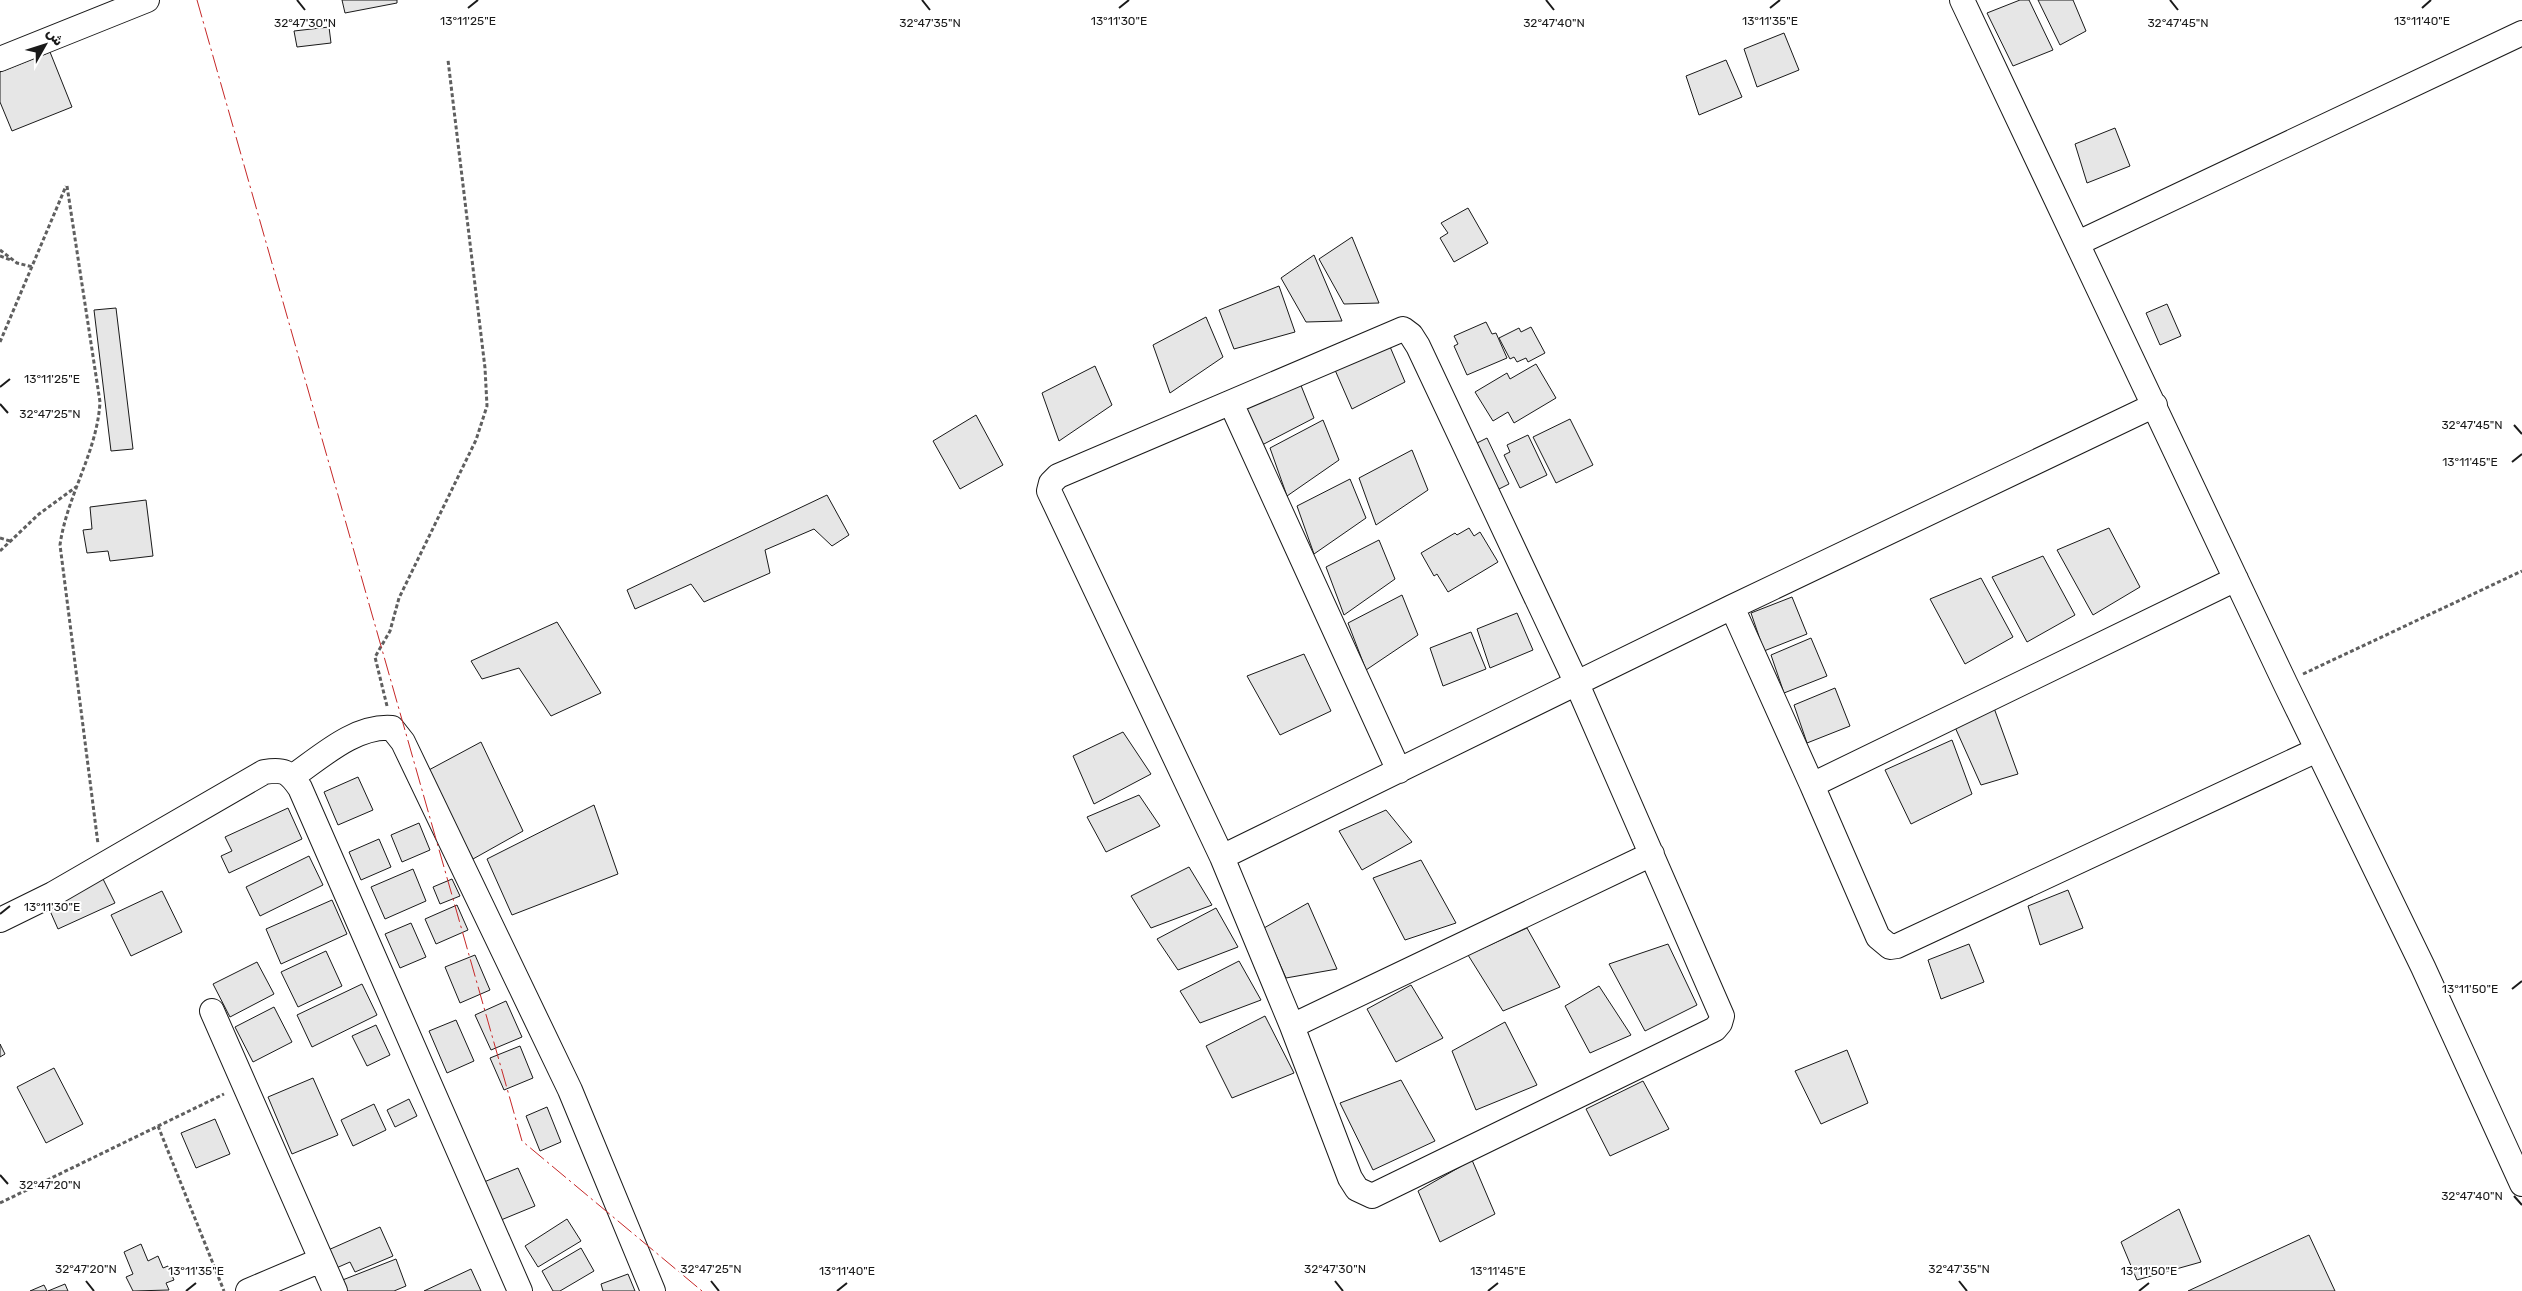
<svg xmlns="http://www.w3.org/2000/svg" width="2522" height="1291" viewBox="0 0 2522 1291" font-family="Rubik,Cairo,sans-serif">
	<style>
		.building { fill: #e6e6e6; stroke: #1a1a1a }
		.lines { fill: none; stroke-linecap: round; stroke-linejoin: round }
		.minor-casing { stroke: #1a1a1a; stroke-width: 26 }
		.path { stroke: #5f5f5f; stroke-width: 3; stroke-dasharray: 4 2.5; stroke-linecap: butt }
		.minor { stroke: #fff; stroke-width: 24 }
		.power { stroke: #c62828; stroke-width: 1; stroke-dasharray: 18 4 2.5 4; stroke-linecap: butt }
		.ticks { fill: none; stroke: #1a1a1a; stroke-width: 2 }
		.ticks-label { font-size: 12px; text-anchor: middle; fill: #1a1a1a; stroke: #fff; stroke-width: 4; stroke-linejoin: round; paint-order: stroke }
	</style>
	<rect width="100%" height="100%" fill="#fff"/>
	<path class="building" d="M342,0h55v3l-52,10z
		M2020,0h9l24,50 -40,16 -26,-53z
		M2038,0h35l13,31 -26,14z
		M329,27l2,16 -34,4 -3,-16z
		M1784,33l15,37 -42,17 -13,-38z
		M50,52l22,55 -60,24 -12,-29v-30z
		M1726,60l16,37 -43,18 -13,-39z
		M2115,128l15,38 -43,17 -12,-39z
		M1468,208l20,35 -34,19 -14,-24 8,-5 -7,-10z
		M1352,237l27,66 -35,1 -25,-45z
		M1314,255l28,66 -36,1 -25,-44z
		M1279,286l16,46 -61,17 -15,-39z
		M2167,304l14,32 -21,9 -14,-32z
		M116,308l17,141 -22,2 -17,-141z
		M1206,317l17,40 -53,36 -17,-48z
		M1486,322l6,12 4,-1 11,25 -40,17 -13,-29 4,-2 -4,-8z
		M1531,327l14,26 -17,9 -2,-4 -9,4 -3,-5 -4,2 -11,-21 20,-10 2,4z
		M1388,342l17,40 -53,27 -17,-39z
		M1536,364l20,34 -42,25 -6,-11 -15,9 -18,-29 32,-19 3,6z
		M1095,366l17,39 -53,36 -17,-48z
		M1298,378l16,40 -52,27 -17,-39z
		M976,415l27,50 -43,24 -27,-48z
		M1570,419l23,46 -37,18 -23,-46z
		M1323,420l16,40 -52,36 -17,-48z
		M1528,435l19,40 -27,13 -16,-33 6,-3 -3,-7z
		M1487,438l22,46 -16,8 -22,-46z
		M1412,450l16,40 -52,35 -17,-47z
		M1350,479l16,39 -52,36 -17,-48z
		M827,495l22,40 -17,11 -18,-17 -49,21 5,23 -66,29 -13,-18 -56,25 -8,-19z
		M146,500l7,56 -43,5 -2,-10 -21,2 -4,-23 9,-1 -2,-22z
		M1469,528l5,8 6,-4 18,30 -50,30 -11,-18 -3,2 -13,-23 34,-20 2,2z
		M2109,528l31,59 -47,28 -36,-65z
		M1379,540l16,39 -51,36 -18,-48z
		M2043,556l32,59 -48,27 -35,-65z
		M1981,578l32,59 -48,27 -35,-65z
		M1402,595l16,40 -52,35 -18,-47z
		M1792,597l15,37 -43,17 -13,-38z
		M1517,613l16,37 -43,18 -13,-39z
		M557,622l44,71 -50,23 -32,-48 -37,11 -11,-18z
		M1471,632l15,37 -43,17 -13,-38z
		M1811,638l16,38 -43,17 -13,-38z
		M1304,654l27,57 -51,24 -33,-59z
		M1835,688l15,38 -43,17 -13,-38z
		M1994,708l24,66 -37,11 -27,-60z
		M1123,732l28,42 -57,30 -21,-48z
		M1952,740l20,54 -61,30 -26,-54z
		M481,742l42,89 -50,28 -46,-88z
		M358,777l15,33 -35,15 -14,-33z
		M1139,795l21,31 -54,26 -19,-35z
		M594,805l24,69 -106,41 -25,-56z
		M288,808l14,31 -73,34 -8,-17 11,-5 -7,-14z
		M1386,810l26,32 -50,28 -23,-39z
		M419,823l11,27 -28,12 -11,-27z
		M379,839l12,28 -30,13 -12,-28z
		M309,856l14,29 -63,31 -14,-29z
		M1421,860l35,63 -51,17 -32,-62z
		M1189,867l23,38 -61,23 -20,-32z
		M413,869l13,32 -41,18 -14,-32z
		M103,879l12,24 -57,26 -11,-25z
		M452,879l8,17 -20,8 -7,-17z
		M2068,890l15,38 -43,17 -12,-39z
		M162,891l20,41 -51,24 -20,-41z
		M332,900l15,34 -66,30 -15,-35z
		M1308,903l29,66 -51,9 -22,-50z
		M457,905l11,25 -32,14 -11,-25z
		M1216,908l22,39 -60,23 -21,-31z
		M411,923l15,34 -26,11 -15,-34z
		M1527,928l33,59 -57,24 -35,-56z
		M1668,944l29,61 -52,26 -36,-67z
		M1969,944l15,38 -43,17 -13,-39z
		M326,951l16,35 -44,21 -17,-35z
		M475,955l15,35 -30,13 -15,-36z
		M1239,961l22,39 -61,23 -20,-32z
		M257,962l17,32 -44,23 -17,-33z
		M362,984l15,31 -65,32 -15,-32z
		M1411,985l32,53 -47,24 -29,-53z
		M1599,986l32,49 -41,18 -25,-47z
		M506,1001l16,36 -31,13 -16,-35z
		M274,1007l18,35 -39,20 -18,-35z
		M1265,1016l29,57 -62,25 -26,-52z
		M456,1020l18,41 -27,12 -18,-42z
		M1505,1022l32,63 -61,25 -24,-59z
		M376,1025l14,30 -23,11 -15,-30z
		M0,1044l5,10 -5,3z
		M520,1046l13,32 -29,12 -14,-32z
		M1847,1050l21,53 -47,21 -26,-53z
		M54,1068l29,56 -37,19 -29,-56z
		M313,1078l25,57 -46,19 -24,-57z
		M1401,1080l34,61 -62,29 -33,-67z
		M1643,1081l26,48 -59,27 -24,-47z
		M409,1099l8,17 -22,11 -8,-17z
		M374,1104l12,26 -33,16 -12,-26z
		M547,1107l14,35 -21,9 -14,-35z
		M215,1119l15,35 -34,14 -15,-35z
		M1472,1160l23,54 -55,28 -22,-51z
		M518,1168l17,38 -34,14 -17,-38z
		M2179,1209l22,53 -64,18 -16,-38z
		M567,1219l14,22 -43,26 -13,-21z
		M380,1227l13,29 -38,16 -5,-10 -16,7 -8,-18z
		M2309,1235l26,56h-147z
		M141,1244l7,17 10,-5 5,12 5,-2 6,14 -8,3 3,7 -36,1 -7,-14 7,-3 -9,-22z
		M581,1248l13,23 -34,20h-7l-11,-20z
		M396,1259l10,27 -12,5h-50l-4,-10z
		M471,1269l10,22h-57z
		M628,1274l7,17h-32l-2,-7z
		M65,1284l3,7h-20z
		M44,1285l3,6h-17z"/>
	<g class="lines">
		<g class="minor-casing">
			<path id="minor" d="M1962,0l323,683 138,284 99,217
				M0,59l147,-59
				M2078,243l444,-210
				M1403,329l8,6 7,11 159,338 145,332 -2,7 -5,6 -343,167 -15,-7 -7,-11 -58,-152 -70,-169 -173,-366 2,-8 7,-7z
				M1231,403l168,368
				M2236,579l-424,206 66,152 12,10 7,-1 420,-196
				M1732,607l80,178
				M292,777c29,-20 63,-52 100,-49l11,14 167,348 83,201
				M1222,857l510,-250 423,-202
				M0,920l53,-26 211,-122c20,-3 24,-1 36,16l220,503
				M212,1011l123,280
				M1292,1026l360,-172
				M248,1291l73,-31"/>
		</g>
		<path class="path" d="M67,186l33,216c-3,51 -33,93 -40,143l38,299
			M0,250l17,13 16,4
			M0,256l11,4
			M0,342l66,-156
			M0,538l10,3
			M0,551l39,-37 37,-27
			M2303,674l219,-103
			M387,706l-12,-49 15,-26 9,-33 77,-158 11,-34 -2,-38 -37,-308
			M158,1126l66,165
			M0,1203l224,-109"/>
		<use href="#minor" class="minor"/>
		<path class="power" d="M197,0l325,1141 180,150"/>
	</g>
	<path class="ticks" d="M297,0l8,10M922,0l8,10M1546,0l8,10M2170,0l8,10M468,8l10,-8M1119,8l10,-8M1770,8l10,-8M2422,8l9,-8M0,387l10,-8M0,404l8,9M2514,425l8,9M2512,462l10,-8M0,914l10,-8M2512,989l10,-8M0,1175l8,9M2514,1196l8,9M86,1281l8,10M711,1281l8,10M1335,1281l8,10M1959,1281l8,10M186,1291l10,-8M837,1291l10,-8M1488,1291l10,-8M2139,1291l10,-8"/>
	<g class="ticks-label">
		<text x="1119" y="25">13°11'30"E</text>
		<text x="468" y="25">13°11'25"E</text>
		<text x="1770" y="25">13°11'35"E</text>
		<text x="2422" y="25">13°11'40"E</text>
		<text x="305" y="27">32°47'30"N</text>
		<text x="930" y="27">32°47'35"N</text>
		<text x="2178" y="27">32°47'45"N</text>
		<text x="1554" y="27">32°47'40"N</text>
		<text x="52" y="383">13°11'25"E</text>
		<text x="50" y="418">32°47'25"N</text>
		<text x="2472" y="429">32°47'45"N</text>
		<text x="2470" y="466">13°11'45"E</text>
		<text x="52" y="911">13°11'30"E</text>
		<text x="2470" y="993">13°11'50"E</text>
		<text x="50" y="1189">32°47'20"N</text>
		<text x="2472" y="1200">32°47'40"N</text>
		<text x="86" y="1273">32°47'20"N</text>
		<text x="711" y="1273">32°47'25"N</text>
		<text x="1335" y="1273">32°47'30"N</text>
		<text x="1959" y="1273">32°47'35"N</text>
		<text x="196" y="1275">13°11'35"E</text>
		<text x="847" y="1275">13°11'40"E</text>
		<text x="1498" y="1275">13°11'45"E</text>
		<text x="2149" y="1275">13°11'50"E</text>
	</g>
	<g transform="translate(45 45) rotate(51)" stroke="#ffffff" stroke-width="4" paint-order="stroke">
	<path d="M0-4L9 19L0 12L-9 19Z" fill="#1a1a1a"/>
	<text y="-8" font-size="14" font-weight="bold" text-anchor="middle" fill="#1a1a1a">ش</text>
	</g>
</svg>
